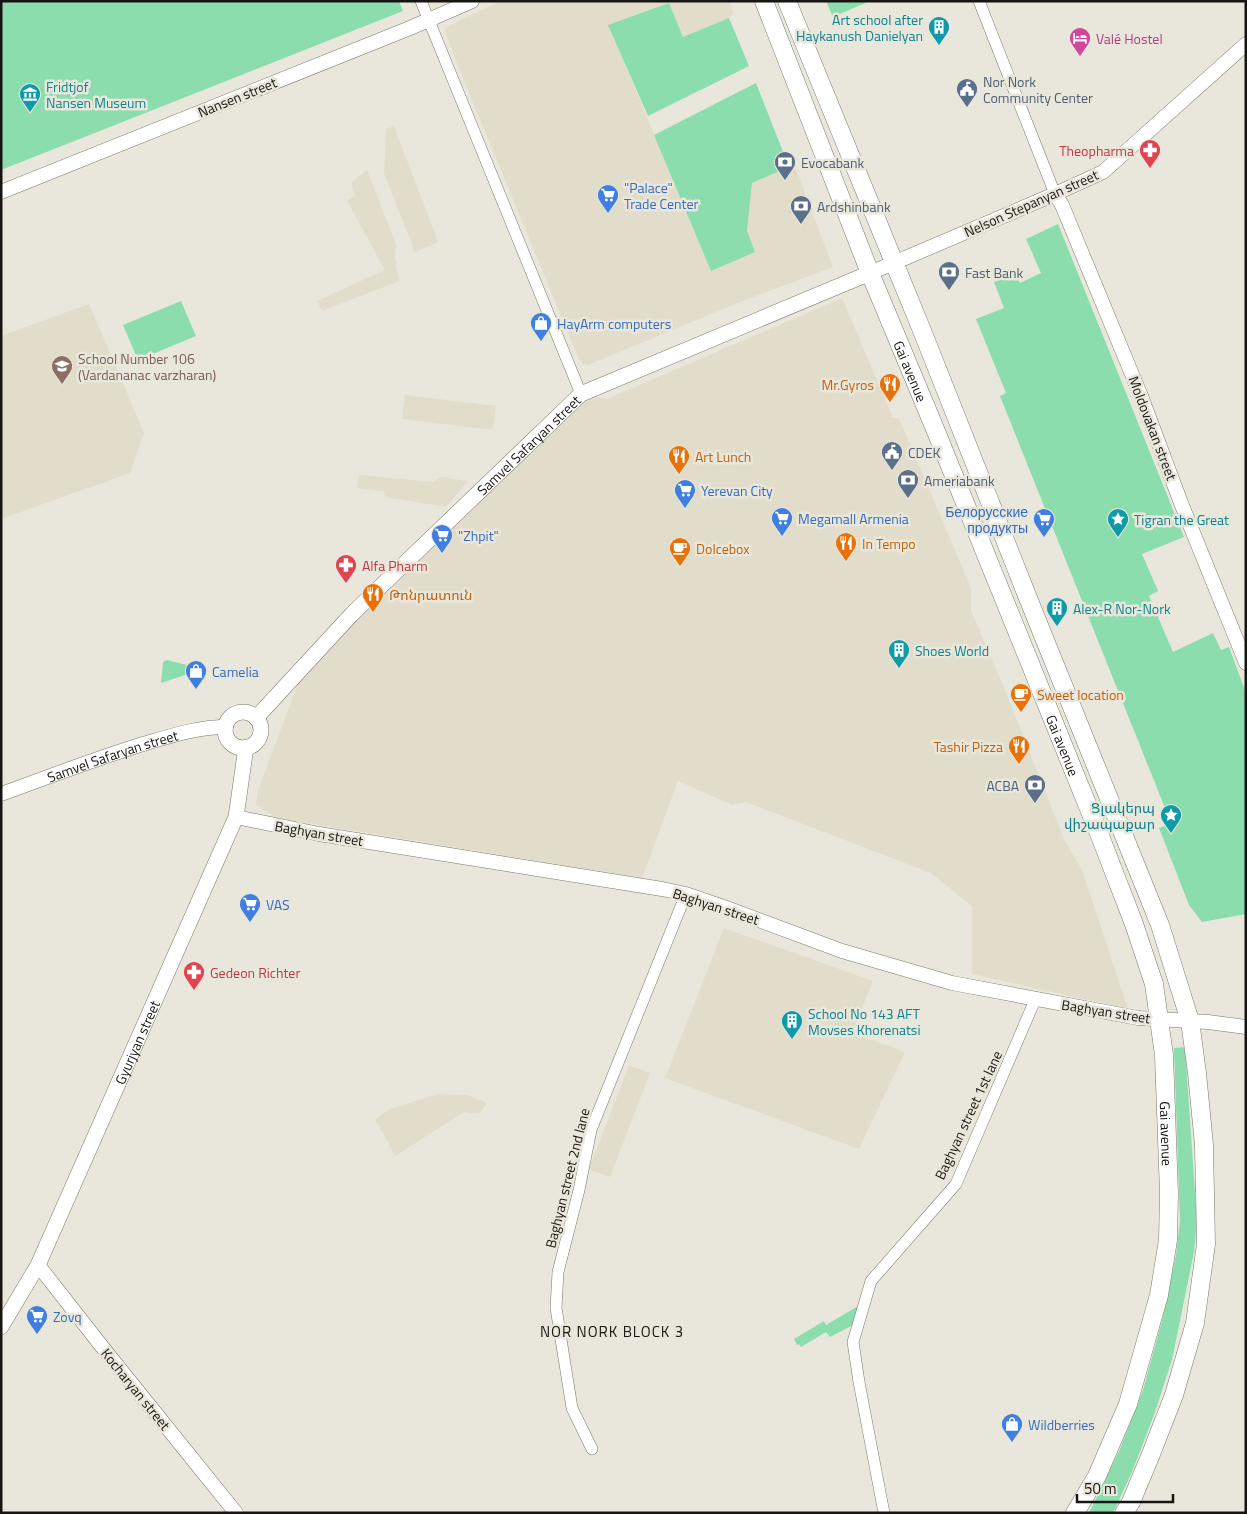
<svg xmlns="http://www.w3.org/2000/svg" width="1247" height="1514" viewBox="0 0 1247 1514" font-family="'Titillium Web','Noto Sans Armenian',sans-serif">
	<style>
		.built { fill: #e1ddca }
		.green { fill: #8bddad }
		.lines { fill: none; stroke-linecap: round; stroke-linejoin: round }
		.minor-casing { stroke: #7b796e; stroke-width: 12 }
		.tertiary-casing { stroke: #7b796e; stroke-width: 15 }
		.secondary-casing { stroke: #7b796e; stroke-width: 16 }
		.primary-casing { stroke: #7b796e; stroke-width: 19 }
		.minor { stroke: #fff; stroke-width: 11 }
		.tertiary { stroke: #fff; stroke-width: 14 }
		.secondary { stroke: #fff; stroke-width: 15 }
		.primary { stroke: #fff; stroke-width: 18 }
		.labels { text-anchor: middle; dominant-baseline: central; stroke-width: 5; stroke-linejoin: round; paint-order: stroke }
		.culture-label { font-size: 14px; fill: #0d838f; stroke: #e9e7db; text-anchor: start }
		.hotel-label { font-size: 14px; fill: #b23c85; stroke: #e9e7db; text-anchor: start }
		.service-label { font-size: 14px; fill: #4e5e75; stroke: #e9e7db; text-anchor: start }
		.street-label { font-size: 14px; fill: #161511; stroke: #e9e7db }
		.health-label { font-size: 14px; fill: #be3a42; stroke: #e9e7db; text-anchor: start }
		.shop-label { font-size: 14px; fill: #366cbe; stroke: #e9e7db; text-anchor: start }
		.education-label { font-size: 14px; fill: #785e54; stroke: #e9e7db; text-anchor: start }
		.food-label { font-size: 14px; fill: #c56008; stroke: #e9e7db; text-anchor: start }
		.neighbourhood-label { font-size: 15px; letter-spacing: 1px; fill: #161511; stroke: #e9e7db }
	</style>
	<rect width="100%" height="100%" fill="#e9e7db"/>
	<path class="built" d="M500,1h229l5,13 -5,4 -46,19 -14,-34 -60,23 102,245 36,-40 5,-48 37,-16 6,-1 38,101 -98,37 -147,61 -5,-1 -4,-5 -119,-288 -15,-40 3,-5z
		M394,126l44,116 -23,10 -31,-79 2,-44z
		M367,170l29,74 -1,14 4,23 -77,30 -5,-10 68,-31 -38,-69 8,-5 -4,-13z
		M842,298l51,120h6l72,170v23l32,74 61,154 18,31 46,139 -156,-35v-68l-41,-33 -185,-71 -14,3 -54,-24 -36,97 -365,-60 -21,-13 2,-15 42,-112 78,-82 200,-194 14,-6 15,3z
		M89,304l55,129 -14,40 -129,46v-183z
		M405,395l91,11 -3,24 -91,-11z
		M359,475l74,7 8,-5 27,4 -22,26 -61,-10 -1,-6 -27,-3z
		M724,928l149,53 -21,52 53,19 -46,97 -194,-71z
		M629,1065l21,8 -40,104 -21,-8z
		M438,1094l29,1 20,8 -8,11 -15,-2 -69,44 -20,-37 15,-10z"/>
	<path class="green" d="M1,1h398l4,10 -402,159z
		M826,1h44l-37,16z
		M669,3l14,34 46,-19 20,48 -101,50 -40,-91z
		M756,83l33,84 -37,16 -5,48 8,21 -44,19 -57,-136z
		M1058,224l126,313 -42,17 16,37 -9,5 24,56 40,-19 8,17 8,-3 17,46v221l-44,8 -13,-17 -30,-77 12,-5 -171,-427 6,-3 -30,-74 28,-11 -10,-26 21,-8 5,9 21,-10 -15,-34z
		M181,301l15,35 -58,24 -15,-35z
		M167,660l36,9 -42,14 2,-21z
		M1185,1047l12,175 -3,30 -22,108 -18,55 -22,57 -19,41h-24l31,-64 23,-59 19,-69 14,-66 4,-34 -6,-173z
		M860,1305l-7,20 -23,12 -4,-5 -25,15 -2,-3 -2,1 -3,-6 30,-18 2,4z"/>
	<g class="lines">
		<g class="minor-casing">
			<path id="minor" d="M421,1l160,393
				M979,1l76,193
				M592,1449l-20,-41 -16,-100 2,-36 21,-82 12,-60 95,-236
				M884,1513l-25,-131 -6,-40 18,-61 85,-97 79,-184"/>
		</g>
		<g class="tertiary-casing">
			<g id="tertiary">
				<path d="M1,192l409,-164 62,-27"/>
				<path d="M1055,194l7,11 79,191 40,107 65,160"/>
				<path d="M870,273l185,-79 48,-22 143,-128"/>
				<path id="s1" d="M1,794c47,-17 94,-35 142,-50 28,-8 54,-17 83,-17"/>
				<path d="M236,817l83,17 343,55 24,5 38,13 118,44 110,32 186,35 70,4 38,5"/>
				<path d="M38,1265l69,88 129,160"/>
			</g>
		</g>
		<g class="secondary-casing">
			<g id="secondary">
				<circle cx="243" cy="730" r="18"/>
				<path id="s2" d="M256,718l96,-104 229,-220 289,-121"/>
				<path id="s3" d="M1,1327l37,-62 198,-448 10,-70"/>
			</g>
		</g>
		<g class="primary-casing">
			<g id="primary">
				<path id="s4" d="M764,1l106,272 63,151 167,412 34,88 20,60 10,71 5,139 -1,46 -9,55 -31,109 -31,72 -22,37"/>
				<path d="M787,1l136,332 107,270 130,322 30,96 7,52 7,72 2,99 -11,79 -21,72 -23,59 -20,48 -7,11"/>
			</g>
		</g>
		<use href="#minor" class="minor"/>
		<use href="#tertiary" class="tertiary"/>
		<use href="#secondary" class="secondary"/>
		<use href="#primary" class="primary"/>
	</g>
	<defs>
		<g id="building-pin" transform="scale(1.125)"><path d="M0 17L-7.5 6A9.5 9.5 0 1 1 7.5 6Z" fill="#0f9aa8" stroke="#e9e7db"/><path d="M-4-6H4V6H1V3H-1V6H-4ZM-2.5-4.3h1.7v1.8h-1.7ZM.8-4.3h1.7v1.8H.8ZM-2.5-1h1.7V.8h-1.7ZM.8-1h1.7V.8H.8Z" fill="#fff"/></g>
		<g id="hotel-pin" transform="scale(1.125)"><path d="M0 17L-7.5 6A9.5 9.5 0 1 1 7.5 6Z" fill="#d1479c" stroke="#e9e7db"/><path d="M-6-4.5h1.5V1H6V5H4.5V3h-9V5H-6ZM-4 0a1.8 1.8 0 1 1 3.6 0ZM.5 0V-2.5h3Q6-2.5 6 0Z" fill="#fff"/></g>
		<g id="civic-pin" transform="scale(1.125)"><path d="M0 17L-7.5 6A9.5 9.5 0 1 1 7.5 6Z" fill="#5c6f8a" stroke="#e9e7db"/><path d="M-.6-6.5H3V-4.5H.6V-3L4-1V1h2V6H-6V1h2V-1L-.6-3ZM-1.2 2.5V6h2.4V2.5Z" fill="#fff"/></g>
		<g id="museum-pin" transform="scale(1.125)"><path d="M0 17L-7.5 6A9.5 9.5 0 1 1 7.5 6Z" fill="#0f9aa8" stroke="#e9e7db"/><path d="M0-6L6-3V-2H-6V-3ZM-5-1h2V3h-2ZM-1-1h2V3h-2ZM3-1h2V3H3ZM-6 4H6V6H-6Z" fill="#fff"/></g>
		<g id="pharmacy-pin" transform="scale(1.125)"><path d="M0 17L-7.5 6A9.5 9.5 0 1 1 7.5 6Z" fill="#e0444e" stroke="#e9e7db"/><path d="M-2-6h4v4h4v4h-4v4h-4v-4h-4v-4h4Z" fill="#fff"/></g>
		<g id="bank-pin" transform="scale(1.125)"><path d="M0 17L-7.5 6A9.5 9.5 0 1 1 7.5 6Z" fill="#5c6f8a" stroke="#e9e7db"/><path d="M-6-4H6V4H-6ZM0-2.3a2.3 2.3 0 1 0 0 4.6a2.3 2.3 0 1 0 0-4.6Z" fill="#fff"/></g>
		<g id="supermarket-pin" transform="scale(1.125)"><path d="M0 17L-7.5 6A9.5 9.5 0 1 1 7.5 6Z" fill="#3f7fe0" stroke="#e9e7db"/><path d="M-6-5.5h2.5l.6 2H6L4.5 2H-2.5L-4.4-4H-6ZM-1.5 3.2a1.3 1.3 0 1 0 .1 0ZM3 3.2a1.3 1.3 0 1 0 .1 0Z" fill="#fff"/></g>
		<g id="shop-pin" transform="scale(1.125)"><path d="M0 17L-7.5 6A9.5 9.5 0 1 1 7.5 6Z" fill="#3f7fe0" stroke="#e9e7db"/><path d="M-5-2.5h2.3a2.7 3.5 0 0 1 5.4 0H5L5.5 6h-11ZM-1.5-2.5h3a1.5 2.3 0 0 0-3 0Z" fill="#fff"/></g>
		<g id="school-pin" transform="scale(1.125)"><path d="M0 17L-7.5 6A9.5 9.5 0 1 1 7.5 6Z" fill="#8d6e63" stroke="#e9e7db"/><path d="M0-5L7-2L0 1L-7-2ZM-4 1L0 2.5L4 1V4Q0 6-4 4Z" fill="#fff"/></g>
		<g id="restaurant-pin" transform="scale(1.125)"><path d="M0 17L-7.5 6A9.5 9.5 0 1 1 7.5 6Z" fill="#e8710a" stroke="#e9e7db"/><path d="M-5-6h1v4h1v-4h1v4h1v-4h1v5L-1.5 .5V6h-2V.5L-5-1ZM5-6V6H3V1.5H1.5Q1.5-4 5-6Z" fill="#fff"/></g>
		<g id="sight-pin" transform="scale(1.125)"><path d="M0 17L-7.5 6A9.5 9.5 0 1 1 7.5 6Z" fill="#0f9aa8" stroke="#e9e7db"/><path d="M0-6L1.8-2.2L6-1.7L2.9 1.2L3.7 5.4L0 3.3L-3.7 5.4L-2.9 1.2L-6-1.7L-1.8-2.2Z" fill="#fff"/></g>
		<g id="cafe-pin" transform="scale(1.125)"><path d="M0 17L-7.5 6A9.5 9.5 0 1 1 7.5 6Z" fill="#e8710a" stroke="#e9e7db"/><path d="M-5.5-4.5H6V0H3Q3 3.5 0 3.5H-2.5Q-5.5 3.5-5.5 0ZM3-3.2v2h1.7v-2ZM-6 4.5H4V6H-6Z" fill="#fff"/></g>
	</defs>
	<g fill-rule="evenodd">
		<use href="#building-pin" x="939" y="27"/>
		<use href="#hotel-pin" x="1080" y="38"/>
		<use href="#civic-pin" x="967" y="89"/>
		<use href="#museum-pin" x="30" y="94"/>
		<use href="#pharmacy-pin" x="1150" y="150"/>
		<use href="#bank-pin" x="785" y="162"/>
		<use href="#supermarket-pin" x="608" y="195"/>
		<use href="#bank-pin" x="801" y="206"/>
		<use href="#bank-pin" x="949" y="272"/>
		<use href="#shop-pin" x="541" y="323"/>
		<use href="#school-pin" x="62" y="366"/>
		<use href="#restaurant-pin" x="890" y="384"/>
		<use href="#civic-pin" x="892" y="452"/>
		<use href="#restaurant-pin" x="679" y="456"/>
		<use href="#bank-pin" x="908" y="480"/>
		<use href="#supermarket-pin" x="685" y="490"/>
		<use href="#supermarket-pin" x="782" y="518"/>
		<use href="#supermarket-pin" x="1044" y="519"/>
		<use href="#sight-pin" x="1118" y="519"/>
		<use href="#supermarket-pin" x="442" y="535"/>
		<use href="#restaurant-pin" x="846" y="543"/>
		<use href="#cafe-pin" x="680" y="548"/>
		<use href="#pharmacy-pin" x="346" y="565"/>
		<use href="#restaurant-pin" x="373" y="594"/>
		<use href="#building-pin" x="1057" y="608"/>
		<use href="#building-pin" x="899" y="650"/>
		<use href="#shop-pin" x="196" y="671"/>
		<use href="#cafe-pin" x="1021" y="694"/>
		<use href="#restaurant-pin" x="1019" y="746"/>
		<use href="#bank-pin" x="1035" y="785"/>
		<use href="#sight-pin" x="1171" y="815"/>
		<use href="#supermarket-pin" x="250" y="904"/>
		<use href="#pharmacy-pin" x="194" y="972"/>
		<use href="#building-pin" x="792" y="1021"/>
		<use href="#supermarket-pin" x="37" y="1316"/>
		<use href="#shop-pin" x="1012" y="1424"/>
	</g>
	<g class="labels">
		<g class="culture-label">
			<text x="923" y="19" text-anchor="end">Art school after<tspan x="923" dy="16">Haykanush Danielyan</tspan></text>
			<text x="46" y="86">Fridtjof<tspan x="46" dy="16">Nansen Museum</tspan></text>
			<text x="1134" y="519">Tigran the Great</text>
			<text x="1073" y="608">Alex-R Nor-Nork</text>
			<text x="915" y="650">Shoes World</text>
			<text x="1155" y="807" text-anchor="end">Ցլակերպ<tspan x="1155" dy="16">վիշապաքար</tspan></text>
			<text x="808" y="1013">School No 143 AFT<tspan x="808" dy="16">Movses Khorenatsi</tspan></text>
		</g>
		<g class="hotel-label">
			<text x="1096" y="38">Valé Hostel</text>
		</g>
		<g class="service-label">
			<text x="983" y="81">Nor Nork<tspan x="983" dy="16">Community Center</tspan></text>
			<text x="801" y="162">Evocabank</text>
			<text x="817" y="206">Ardshinbank</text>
			<text x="965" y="272">Fast Bank</text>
			<text x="908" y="452">CDEK</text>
			<text x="924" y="480">Ameriabank</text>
			<text x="1019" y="785" text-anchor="end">ACBA</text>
		</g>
		<g class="street-label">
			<text transform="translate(237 97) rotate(-22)">Nansen street</text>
			<text transform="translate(1031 203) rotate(-24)">Nelson Stepanyan street</text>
			<text stroke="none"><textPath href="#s4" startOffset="398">Gai avenue</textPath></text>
			<text transform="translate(1153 428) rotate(69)">Moldovakan street</text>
			<text stroke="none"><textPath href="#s2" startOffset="386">Samvel Safaryan street</textPath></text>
			<text stroke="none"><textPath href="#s4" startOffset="802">Gai avenue</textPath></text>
			<text stroke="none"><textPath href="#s1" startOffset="118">Samvel Safaryan street</textPath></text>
			<text transform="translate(319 833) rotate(10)">Baghyan street</text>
			<text transform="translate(716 906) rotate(18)">Baghyan street</text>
			<text transform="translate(1106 1011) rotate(9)">Baghyan street</text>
			<text stroke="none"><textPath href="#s3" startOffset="316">Gyurjyan street</textPath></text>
			<text transform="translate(968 1115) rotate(-65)">Baghyan street 1st lane</text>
			<text stroke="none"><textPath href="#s4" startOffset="1208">Gai avenue</textPath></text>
			<text transform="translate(567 1178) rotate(-76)">Baghyan street 2nd lane</text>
			<text transform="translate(136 1389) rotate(51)">Kocharyan street</text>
		</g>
		<g class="health-label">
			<text x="1134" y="150" text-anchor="end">Theopharma</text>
			<text x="362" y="565">Alfa Pharm</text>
			<text x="210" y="972">Gedeon Richter</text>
		</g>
		<g class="shop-label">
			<text x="624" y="187">"Palace"<tspan x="624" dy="16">Trade Center</tspan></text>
			<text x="557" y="323">HayArm computers</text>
			<text x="701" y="490">Yerevan City</text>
			<text x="1028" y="511" text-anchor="end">Белорусские<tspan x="1028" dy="16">продукты</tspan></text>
			<text x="798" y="518">Megamall Armenia</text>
			<text x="458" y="535">"Zhpit"</text>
			<text x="212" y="671">Camelia</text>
			<text x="266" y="904">VAS</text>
			<text x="53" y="1316">Zovq</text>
			<text x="1028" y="1424">Wildberries</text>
		</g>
		<g class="education-label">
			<text x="78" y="358">School Number 106<tspan x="78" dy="16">(Vardananac varzharan)</tspan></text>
		</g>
		<g class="food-label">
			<text x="874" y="384" text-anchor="end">Mr.Gyros</text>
			<text x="695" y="456">Art Lunch</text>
			<text x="862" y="543">In Tempo</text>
			<text x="696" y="548">Dolcebox</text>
			<text x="389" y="594">Թոնրատուն</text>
			<text x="1037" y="694">Sweet location</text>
			<text x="1003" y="746" text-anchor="end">Tashir Pizza</text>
		</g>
		<g class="neighbourhood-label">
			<text x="612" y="1331">NOR NORK BLOCK 3</text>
		</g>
	</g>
	<rect width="1247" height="1514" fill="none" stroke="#161511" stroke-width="5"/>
	<path d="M1077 1494v8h96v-8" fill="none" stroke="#161511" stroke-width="2.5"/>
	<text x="1084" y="1494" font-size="15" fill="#161511" stroke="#e9e7db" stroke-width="4" paint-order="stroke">50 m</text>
</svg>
